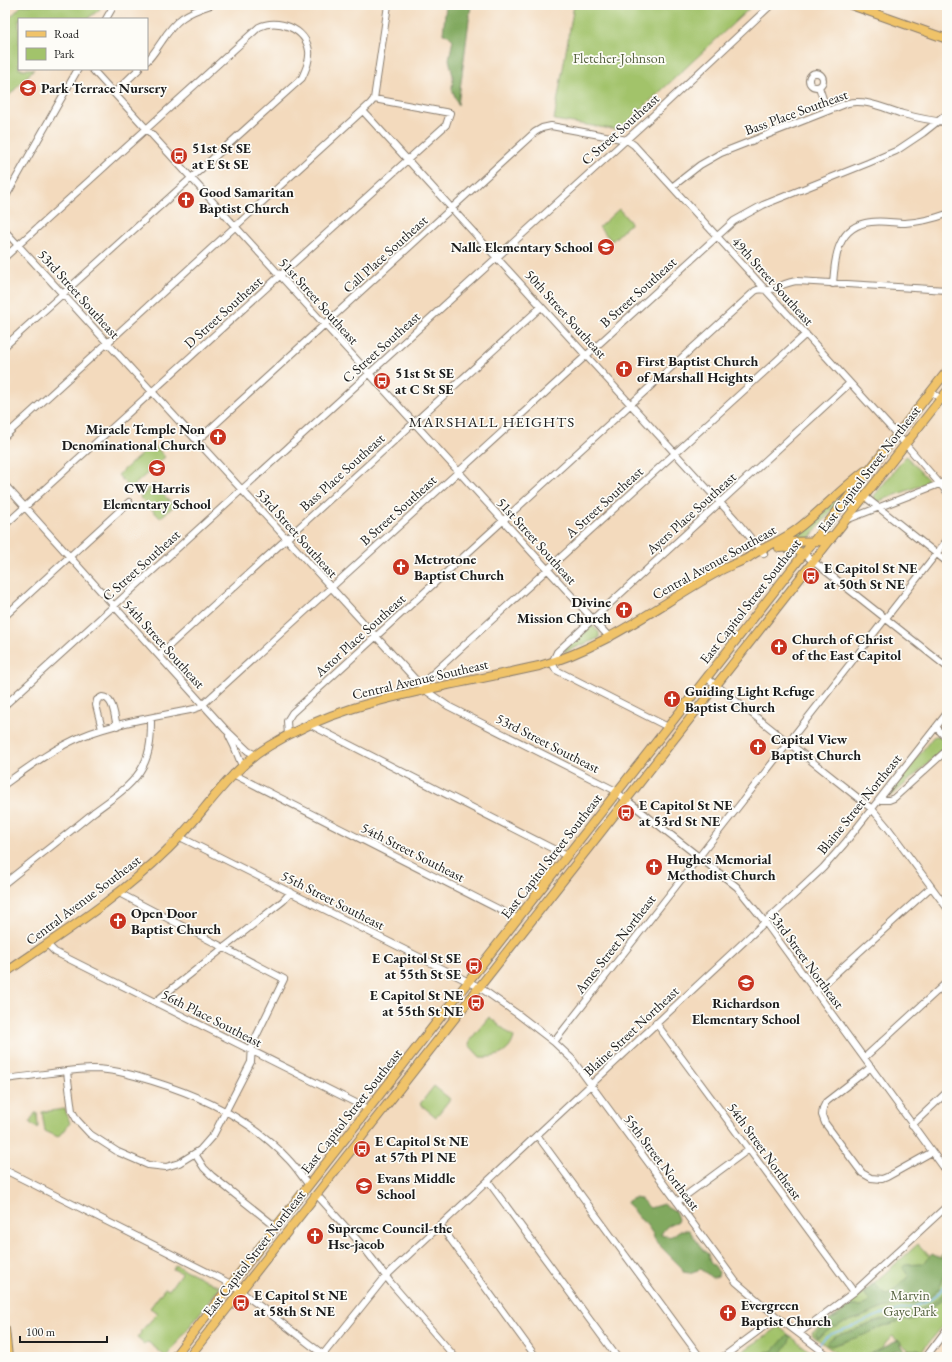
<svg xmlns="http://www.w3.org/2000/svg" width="952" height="1362" viewBox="0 0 952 1362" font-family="'EB Garamond',serif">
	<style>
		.green { fill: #a2c36b; stroke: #5f7044 }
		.forest { fill: #81a95f; stroke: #4e623e }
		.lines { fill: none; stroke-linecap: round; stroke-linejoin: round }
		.stream { stroke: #81bdf3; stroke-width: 1.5 }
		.minor-casing { stroke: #887b6c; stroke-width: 8 }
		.major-casing { stroke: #887b6c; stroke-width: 10 }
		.minor { stroke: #fff; stroke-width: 6 }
		.major { stroke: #f0c369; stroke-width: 8 }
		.labels { text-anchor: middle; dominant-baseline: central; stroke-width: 3.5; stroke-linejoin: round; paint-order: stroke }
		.park-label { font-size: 14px; fill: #525f3c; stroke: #fdfcf7 }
		.poi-label { font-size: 14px; font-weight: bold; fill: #1c1c1c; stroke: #fdfcf7; text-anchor: start }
		.street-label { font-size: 14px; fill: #1c1c1c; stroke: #fdfcf7 }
		.neighbourhood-label { font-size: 15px; letter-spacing: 1px; fill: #1c1c1c; stroke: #fdfcf7 }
	</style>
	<rect width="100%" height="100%" fill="#fdfcf7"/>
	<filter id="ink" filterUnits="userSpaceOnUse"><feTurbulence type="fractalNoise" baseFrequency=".025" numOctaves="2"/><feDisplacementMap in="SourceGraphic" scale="8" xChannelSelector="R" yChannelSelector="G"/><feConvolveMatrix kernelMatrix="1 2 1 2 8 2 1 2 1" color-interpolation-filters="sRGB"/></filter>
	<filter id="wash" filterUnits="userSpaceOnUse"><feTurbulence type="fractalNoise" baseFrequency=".012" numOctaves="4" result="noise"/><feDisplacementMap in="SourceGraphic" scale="16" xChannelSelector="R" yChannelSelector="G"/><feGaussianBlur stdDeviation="0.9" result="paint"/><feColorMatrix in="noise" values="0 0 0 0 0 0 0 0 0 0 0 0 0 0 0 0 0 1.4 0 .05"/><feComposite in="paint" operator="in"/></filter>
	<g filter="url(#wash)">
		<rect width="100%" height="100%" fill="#f3dabd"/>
		<path class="green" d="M22,5h79l-2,5 -12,9h-68v50h15l-29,31v-77z
			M574,5h179l-134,125 -65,-10z
			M619,209l12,14 -19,18 -13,-14z
			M153,444l12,13 -35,32 -12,-14z
			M906,456l24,26 -53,20 -3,-3v-3z
			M154,484l20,22 -14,12 -20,-21z
			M847,491l-38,48h-16l8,-9z
			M592,626l7,6v6l-34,14 -1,-2 21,-19z
			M936,736h3l6,8v4l-50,45 -4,3 -3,-1 45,-58z
			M489,1017l25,20c-4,17 -18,21 -34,20l-11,-12 1,-5z
			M434,1086l16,13 -14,18 -16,-13z
			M65,1109l5,14 -12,14 -13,-6 -3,-19z
			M35,1113h2l1,14 -1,1 -5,-3 -2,-3z
			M918,1244l17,18 12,-11v70l-25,30 -7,4 -23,-19 -18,21h-33l-28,-21 -1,-3 30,-22z
			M175,1265l45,22 -54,70 -18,-15 -4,2 -7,-6 4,-5 -1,-1 18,-19 -8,-5 15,-20 4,2 12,-17 -8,-4z
			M779,1327l38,30h-70l-4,-6z"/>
		<path class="forest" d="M446,5h25l-13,100 -6,-16 1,-13 -4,-17 4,-19 -5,-5 -5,-1z
			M634,1198l7,1 9,9 13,-4 12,7 3,8 -1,3c-8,2 -13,6 -16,13 14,4 11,-1 20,-5 1,0 7,0 8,0l14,20 5,4 2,8 9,10 -1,4 -6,2 -11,-9 -12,4 -6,-1 -1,-4 -25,-25 -3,-5 -1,-4 -7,-10 -7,-6 -12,-15 1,-2z
			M932,1254l10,5 5,-2v16l-5,6 -3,10 -11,10 -5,3 -21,2 -19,4 -24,10 -19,6 -3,3h-4l-15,11 -3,-4c5,-5 10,-10 15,-14 7,-4 14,-6 18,-14 8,-1 17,3 22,-6l-6,-6c2,-5 6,-8 10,-10 5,3 9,10 15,11 6,-7 14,-12 20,-20l-7,-7 3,-3 17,-1z
			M947,1290v5l-4,4 -26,19 -7,2 -6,-1 -14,6 -8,1 -15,8 -36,12 -5,-2c9,-11 14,-9 26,-13 8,-3 16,-7 23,-9 30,-9 50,-8 72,-32z
			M787,1335l4,1c-1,7 -8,13 -11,21h-17l3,-5 7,-1z
			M899,1340l2,2 -1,2 2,4 4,3 12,-2 3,1c-4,12 -16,5 -23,0l-11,3 -5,4h-25l20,-6z"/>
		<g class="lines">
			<path class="stream" d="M818,1347c7,-14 20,-15 33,-20 11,-4 21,-10 32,-13 26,-8 48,-5 64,-32
				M812,1357l4,-7"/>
		</g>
	</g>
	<g filter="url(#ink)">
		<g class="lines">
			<g class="minor-casing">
				<path id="minor" d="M106,19l8,-14
					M147,61c6,-6 10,-13 15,-20 14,-22 24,-28 49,-36
					M92,69l518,569
					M809 80a7 7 0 1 1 14 0a7 7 0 1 1-14 0Z
					M819,87l8,24
					M114,93l25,-24
					M363,111l372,408 29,35
					M672,187l28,-22 21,-12 127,-50c20,-4 37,6 55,11 15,4 29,7 44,8
					M5,198l73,-129
					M5,231l420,459 23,16 166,84 123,97 28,35 182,250
					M5,257l254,-230c18,-9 47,1 50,24 1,9 -3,18 -7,27l-297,268
					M833,284c2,-27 4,-58 38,-62 11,-2 23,1 34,1 15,-1 28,-4 42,-9
					M931,392l16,11
					M5,436l365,-332 4,-5 1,-7 13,-87
					M197,441l338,-309 7,-4 9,-2 76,14 7,5 267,294 46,53
					M5,485l220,244 23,22 8,4
					M864,496l83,66
					M846,520l101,-39
					M5,525l441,-400 4,-12 -76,-14
					M804,554l143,113
					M5,616l124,-114
					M159,655l382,-348
					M707,678l165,131 16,19 59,80
					M425,690l2,-11 379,-345
					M5,705l654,-595 112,-105
					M309,724l258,132
					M668,727l-112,-57 -4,-7 5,-11 293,-269
					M936,727l11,12
					M102,729l-6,-24 1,-5 5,-3c12,1 12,19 15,29
					M288,735l-1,-14 5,-8 463,-422c4,-3 8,-1 13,-1 10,-2 18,-8 29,-9l150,9
					M229,736l5,10 8,20
					M233,774l285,145
					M5,784c25,-18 49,-36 78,-48 35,-14 74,-19 111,-27l6,-2 534,-486 29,-16 105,-42 28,-12 27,-18 24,-19
					M879,800h10l5,-2 53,-48
					M180,837l299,150 40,28 35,27 18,17 164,223 41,35 53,40
					M5,883c30,-24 60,-47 89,-71 17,-13 39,-26 49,-46 8,-15 8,-31 8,-48
					M47,944l8,8 313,157
					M815,992l116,-105
					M155,1002l128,-101 8,-9
					M656,1023l198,269
					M554,1042l393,-502
					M864,1058l83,-76
					M871,1067l-45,35 -3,6 -1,7 3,8 37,50 9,5 11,1 5,-2 45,-25
					M67,1072l5,39 5,9 13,14 28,18 30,13 18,2 13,-4 21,-13 14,-16 37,-72 1,-17 32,-66 -165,-86
					M5,1079c29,-3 59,-9 88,-10 20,0 40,6 59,12 49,15 101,40 136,78 8,8 14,18 21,26
					M912,1125l35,-33
					M537,1135l163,222
					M195,1154l9,14 8,8 64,51
					M5,1170l226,114 94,72
					M488,1181l129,176
					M317,1195l44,49 30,39 64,74
					M677,1202l72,-53
					M440,1225l96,132
					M799,1333l55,-41 93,-86
					M321,1357l65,-81 437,-408 22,-25 102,-130
					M723,1357l54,-40
					M926,1357l21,-28"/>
			</g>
			<g class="major-casing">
				<path id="major" d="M851,5l96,34
					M780,546l6,-4 36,-1 10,-5
					M779,548c10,-1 16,1 25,6
					M5,973c56,-39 114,-75 162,-123 36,-34 59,-78 102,-104 55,-34 112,-47 174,-60 32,-6 64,-13 96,-20 66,-18 118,-60 177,-93 9,-6 20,-9 30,-14 4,-2 8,-6 13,-8 12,-7 25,-12 37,-21 24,-18 45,-41 69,-59
					M5,1329l3,28
					M174,1357l773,-986
					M189,1357l758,-966"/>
			</g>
			<use href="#minor" class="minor"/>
			<use href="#major" class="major"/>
		</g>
	</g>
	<defs>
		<g id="school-disc" transform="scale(0.9)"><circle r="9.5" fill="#c8321e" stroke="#fdfcf7"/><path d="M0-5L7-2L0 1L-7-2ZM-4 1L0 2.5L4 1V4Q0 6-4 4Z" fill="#fff"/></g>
		<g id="bus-disc" transform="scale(0.9)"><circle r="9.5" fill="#c8321e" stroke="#fdfcf7"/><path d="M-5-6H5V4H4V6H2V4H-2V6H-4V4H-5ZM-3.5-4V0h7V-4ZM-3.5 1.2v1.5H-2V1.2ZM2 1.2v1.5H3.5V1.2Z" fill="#fff"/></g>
		<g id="church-disc" transform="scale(0.9)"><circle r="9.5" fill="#c8321e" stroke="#fdfcf7"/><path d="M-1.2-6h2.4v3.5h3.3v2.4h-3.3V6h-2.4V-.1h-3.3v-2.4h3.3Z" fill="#fff"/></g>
	</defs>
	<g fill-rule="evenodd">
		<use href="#school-disc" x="28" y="88"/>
		<use href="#bus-disc" x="179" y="156"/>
		<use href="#church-disc" x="186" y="200"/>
		<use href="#school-disc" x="606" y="247"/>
		<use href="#church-disc" x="624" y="369"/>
		<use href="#bus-disc" x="382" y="381"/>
		<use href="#church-disc" x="218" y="437"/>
		<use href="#school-disc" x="157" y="468"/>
		<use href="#church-disc" x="401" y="567"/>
		<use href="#bus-disc" x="811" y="576"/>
		<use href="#church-disc" x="624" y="610"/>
		<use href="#church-disc" x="779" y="647"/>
		<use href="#church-disc" x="672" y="699"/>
		<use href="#church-disc" x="758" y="747"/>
		<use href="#bus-disc" x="626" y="813"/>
		<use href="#church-disc" x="654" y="867"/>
		<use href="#church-disc" x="118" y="921"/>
		<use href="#bus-disc" x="474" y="966"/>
		<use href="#school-disc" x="746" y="983"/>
		<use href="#bus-disc" x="476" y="1003"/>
		<use href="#bus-disc" x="362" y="1149"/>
		<use href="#school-disc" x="364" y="1186"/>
		<use href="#church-disc" x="315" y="1236"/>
		<use href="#bus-disc" x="241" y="1303"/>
		<use href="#church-disc" x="728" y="1313"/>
	</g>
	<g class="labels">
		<g class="park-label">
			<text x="619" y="58">Fletcher-Johnson</text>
			<text x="910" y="1295">Marvin<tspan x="910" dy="16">Gaye Park</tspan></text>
		</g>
		<g class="poi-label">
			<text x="41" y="88">Park Terrace Nursery</text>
			<text x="192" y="148">51st St SE<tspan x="192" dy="16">at E St SE</tspan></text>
			<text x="199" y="192">Good Samaritan<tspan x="199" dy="16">Baptist Church</tspan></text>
			<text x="593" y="247" text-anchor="end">Nalle Elementary School</text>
			<text x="637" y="361">First Baptist Church<tspan x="637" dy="16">of Marshall Heights</tspan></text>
			<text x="395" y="373">51st St SE<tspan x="395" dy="16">at C St SE</tspan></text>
			<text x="205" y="429" text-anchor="end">Miracle Temple Non<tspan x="205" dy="16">Denominational Church</tspan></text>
			<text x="157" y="488" text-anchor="middle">CW Harris<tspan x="157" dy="16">Elementary School</tspan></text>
			<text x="414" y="559">Metrotone<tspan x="414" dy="16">Baptist Church</tspan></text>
			<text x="824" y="568">E Capitol St NE<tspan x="824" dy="16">at 50th St NE</tspan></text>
			<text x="611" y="602" text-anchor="end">Divine<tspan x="611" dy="16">Mission Church</tspan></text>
			<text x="792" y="639">Church of Christ<tspan x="792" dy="16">of the East Capitol</tspan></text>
			<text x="685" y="691">Guiding Light Refuge<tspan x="685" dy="16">Baptist Church</tspan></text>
			<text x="771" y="739">Capital View<tspan x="771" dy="16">Baptist Church</tspan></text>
			<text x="639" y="805">E Capitol St NE<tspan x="639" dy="16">at 53rd St NE</tspan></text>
			<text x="667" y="859">Hughes Memorial<tspan x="667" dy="16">Methodist Church</tspan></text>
			<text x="131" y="913">Open Door<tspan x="131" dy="16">Baptist Church</tspan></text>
			<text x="461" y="958" text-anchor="end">E Capitol St SE<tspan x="461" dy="16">at 55th St SE</tspan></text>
			<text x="463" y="995" text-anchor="end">E Capitol St NE<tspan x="463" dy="16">at 55th St NE</tspan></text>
			<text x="746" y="1003" text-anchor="middle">Richardson<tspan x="746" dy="16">Elementary School</tspan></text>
			<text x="375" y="1141">E Capitol St NE<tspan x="375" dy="16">at 57th Pl NE</tspan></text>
			<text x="377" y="1178">Evans Middle<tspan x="377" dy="16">School</tspan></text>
			<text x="328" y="1228">Supreme Council-the<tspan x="328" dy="16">Hse-jacob</tspan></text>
			<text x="254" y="1295">E Capitol St NE<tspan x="254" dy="16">at 58th St NE</tspan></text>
			<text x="741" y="1305">Evergreen<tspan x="741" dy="16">Baptist Church</tspan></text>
		</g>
		<g class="street-label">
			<text transform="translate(796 112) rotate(-20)">Bass Place Southeast</text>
			<text transform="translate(620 129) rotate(-42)">C Street Southeast</text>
			<text transform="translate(385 254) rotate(-42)">Call Place Southeast</text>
			<text transform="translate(773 281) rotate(48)">49th Street Southeast</text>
			<text transform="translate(638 292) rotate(-42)">B Street Southeast</text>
			<text transform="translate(79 294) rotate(48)">53rd Street Southeast</text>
			<text transform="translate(319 301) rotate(48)">51st Street Southeast</text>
			<text transform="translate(223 312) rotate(-42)">D Street Southeast</text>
			<text transform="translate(566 314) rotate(48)">50th Street Southeast</text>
			<text transform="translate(381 347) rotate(-42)">C Street Southeast</text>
			<text transform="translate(869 469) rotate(-52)">East Capitol Street Northeast</text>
			<text transform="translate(342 472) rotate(-42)">Bass Place Southeast</text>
			<text transform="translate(604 502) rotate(-42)">A Street Southeast</text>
			<text transform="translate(398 510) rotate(-42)">B Street Southeast</text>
			<text transform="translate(691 513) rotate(-42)">Ayers Place Southeast</text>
			<text transform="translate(297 533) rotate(48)">53rd Street Southeast</text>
			<text transform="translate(537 541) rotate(48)">51st Street Southeast</text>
			<text transform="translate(714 562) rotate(-29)">Central Avenue Southeast</text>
			<text transform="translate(141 565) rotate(-42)">C Street Southeast</text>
			<text transform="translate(750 601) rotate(-52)">East Capitol Street Southeast</text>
			<text transform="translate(360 635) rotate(-42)">Astor Place Southeast</text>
			<text transform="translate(164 644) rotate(48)">54th Street Southeast</text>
			<text transform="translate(420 679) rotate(-13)">Central Avenue Southeast</text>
			<text transform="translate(548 743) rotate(27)">53rd Street Southeast</text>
			<text transform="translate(859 804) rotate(-51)">Blaine Street Northeast</text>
			<text transform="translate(413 852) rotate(27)">54th Street Southeast</text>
			<text transform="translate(551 856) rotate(-52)">East Capitol Street Southeast</text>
			<text transform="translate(83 900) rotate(-37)">Central Avenue Southeast</text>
			<text transform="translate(333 900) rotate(27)">55th Street Southeast</text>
			<text transform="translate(615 944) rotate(-52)">Ames Street Northeast</text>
			<text transform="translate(807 960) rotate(54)">53rd Street Northeast</text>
			<text transform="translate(212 1018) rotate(27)">56th Place Southeast</text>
			<text transform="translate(631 1031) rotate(-43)">Blaine Street Northeast</text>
			<text transform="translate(351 1111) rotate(-52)">East Capitol Street Southeast</text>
			<text transform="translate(765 1151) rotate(54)">54th Street Northeast</text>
			<text transform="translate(662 1162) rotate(53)">55th Street Northeast</text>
			<text transform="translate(254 1253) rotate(-52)">East Capitol Street Northeast</text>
		</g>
		<g class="neighbourhood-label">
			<text x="492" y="421">MARSHALL HEIGHTS</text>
		</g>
	</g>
	<rect width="952" height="1362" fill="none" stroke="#fdfcf7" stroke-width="20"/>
	<rect x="18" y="18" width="130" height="52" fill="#fdfcf7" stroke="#a3a29f"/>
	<rect x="26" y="31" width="20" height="6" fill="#f0c369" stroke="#a3a29f"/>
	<text x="54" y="38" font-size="12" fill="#1c1c1c">Road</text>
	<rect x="26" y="48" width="20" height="12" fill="#a2c36b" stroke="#a3a29f"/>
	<text x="54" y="58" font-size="12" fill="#1c1c1c">Park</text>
	<path d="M20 1336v6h87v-6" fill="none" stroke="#1c1c1c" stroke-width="2"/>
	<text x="26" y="1336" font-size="12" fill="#1c1c1c" stroke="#fdfcf7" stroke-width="3" paint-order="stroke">100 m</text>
</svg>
